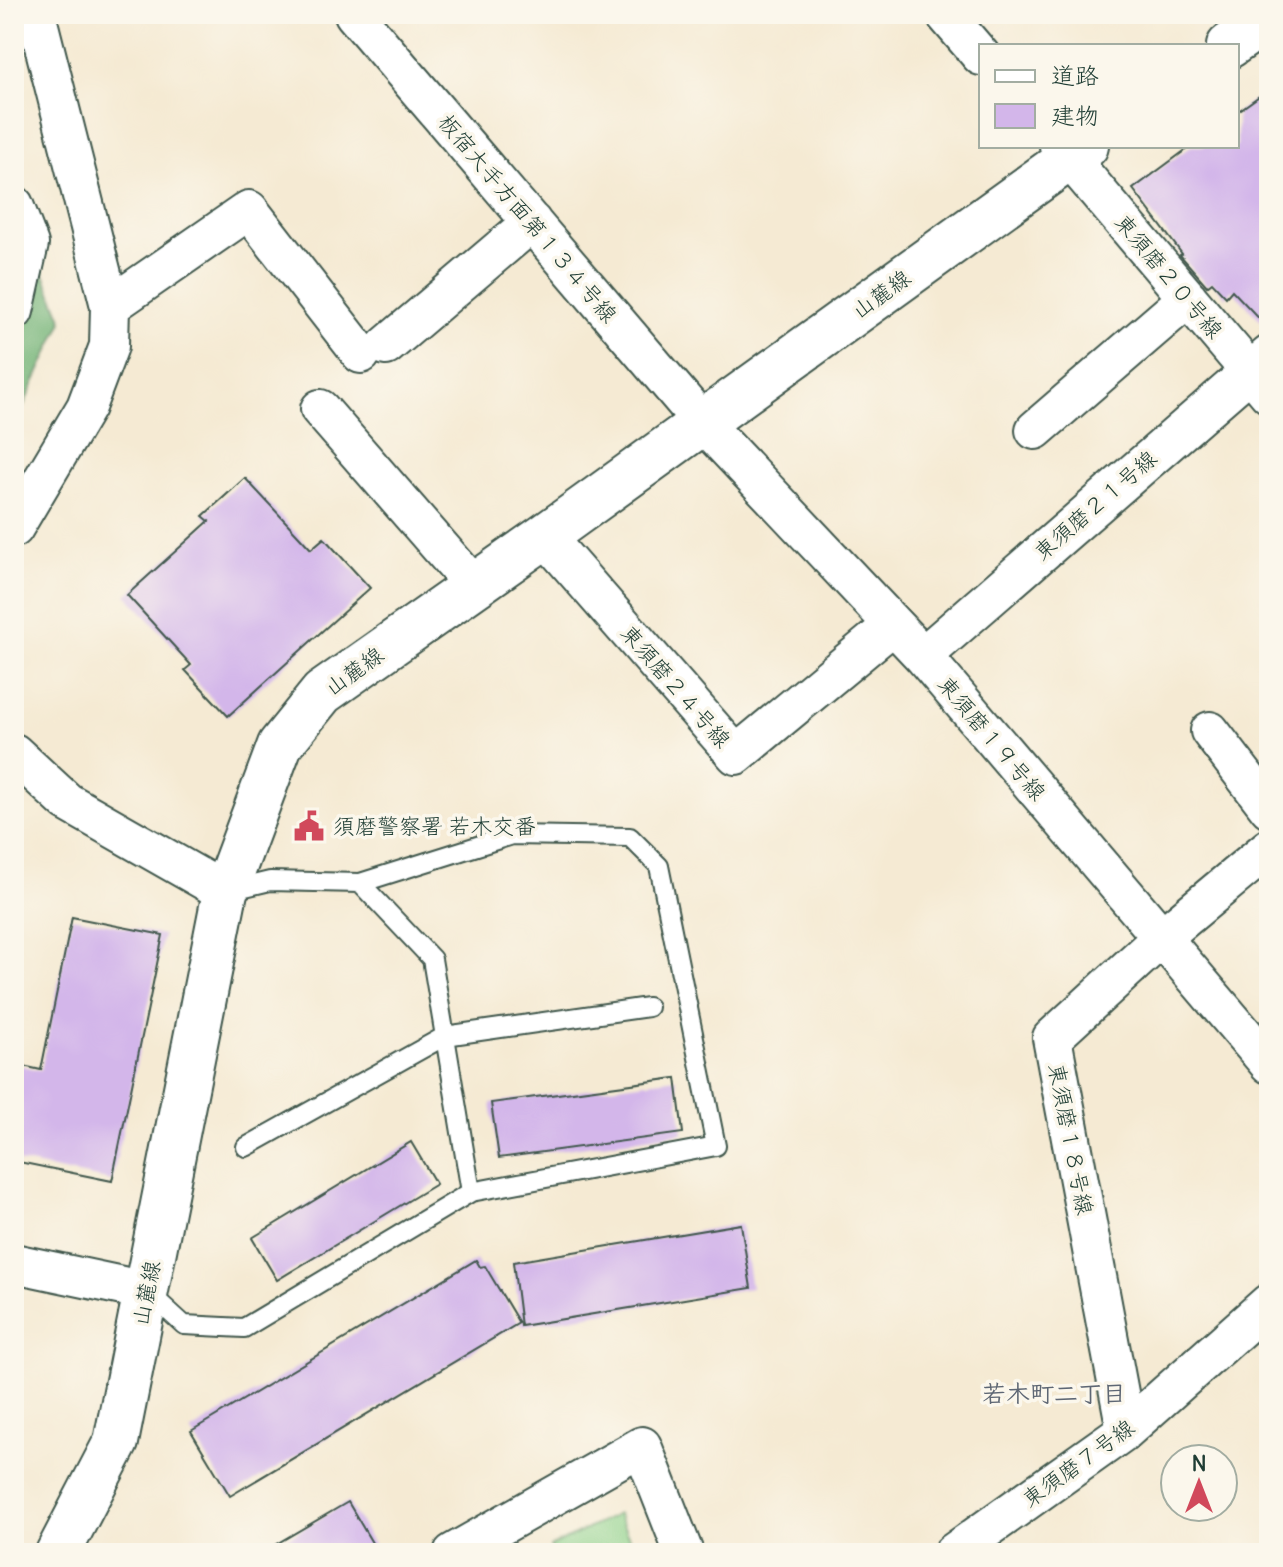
<svg xmlns="http://www.w3.org/2000/svg" width="1283" height="1567" viewBox="0 0 1283 1567" font-family="Delius,'Klee One',sans-serif">
	<style>
		.green { fill: #8ed18a; stroke: #56875f; stroke-width: 2 }
		.forest { fill: #72b376; stroke: #487855; stroke-width: 2 }
		.building { fill: #d3b6ea }
		.lines { fill: none; stroke-linecap: round; stroke-linejoin: round }
		.service-casing { stroke: #3f574c; stroke-width: 22 }
		.minor-casing { stroke: #3f574c; stroke-width: 42 }
		.primary-casing { stroke: #3f574c; stroke-width: 48 }
		.service { stroke: #fff; stroke-width: 18 }
		.minor { stroke: #fff; stroke-width: 38 }
		.primary { stroke: #fff; stroke-width: 44 }
		.labels { text-anchor: middle; dominant-baseline: central; stroke-width: 7; stroke-linejoin: round; paint-order: stroke }
		.street-label { font-size: 22px; fill: #1f3d34; stroke: #fbf7ec }
		.poi-label { font-size: 22px; fill: #1f3d34; stroke: #fbf7ec; text-anchor: start }
		.neighbourhood-label { font-size: 24px; font-weight: bold; fill: #5e6774; stroke: #fbf7ec }
	</style>
	<rect width="100%" height="100%" fill="#fbf7ec"/>
	<filter id="ink" filterUnits="userSpaceOnUse"><feTurbulence type="fractalNoise" baseFrequency=".0125" numOctaves="2"/><feDisplacementMap in="SourceGraphic" scale="16" xChannelSelector="R" yChannelSelector="G"/><feConvolveMatrix kernelMatrix="1 2 1 2 8 2 1 2 1" color-interpolation-filters="sRGB"/></filter>
	<filter id="wash" filterUnits="userSpaceOnUse"><feTurbulence type="fractalNoise" baseFrequency=".006" numOctaves="4" result="noise"/><feDisplacementMap in="SourceGraphic" scale="32" xChannelSelector="R" yChannelSelector="G"/><feGaussianBlur stdDeviation="1.8" result="paint"/><feColorMatrix in="noise" values="0 0 0 0 0 0 0 0 0 0 0 0 0 0 0 0 0 1.4 0 .05"/><feComposite in="paint" operator="in"/></filter>
	<g filter="url(#wash)">
		<rect width="100%" height="100%" fill="#f5ead3"/>
		<path class="green" d="M618,1514l18,39h-83l-3,-6z"/>
		<path class="forest" d="M14,201l49,120 -49,105z"/>
		<g id="blocks">
			<path class="building" d="M1269,89v240l-37,-39 -6,7 -14,-15 -5,4 -27,-31 2,-1 -49,-65 58,-43h46v-34z
				M245,478l66,71 13,-11 46,50 -142,128 -43,-46 6,-5 -64,-70 82,-74 -6,-5z
				M72,917l91,18 -51,246 -98,-20v-97l27,6z
				M676,1078l7,55 -184,25 -8,-55z
				M411,1142l25,42 -159,96 -25,-42z
				M741,1224l10,64 -230,38 -8,-64z
				M476,1260l4,7 5,-1 34,57 -289,173 -39,-65z
				M348,1502l30,51h-117z"/>
		</g>
	</g>
	<g filter="url(#ink)">
		<use href="#blocks" fill-opacity="0" stroke="#3f574c" stroke-width="2"/>
		<g class="lines">
			<g class="service-casing">
				<path id="service" d="M360,883l72,76 39,233
					M246,1147l199,-111 203,-29
					M149,1293l35,32 60,3 227,-136 245,-46 -57,-280 -29,-29 -118,-2 -152,48 -90,-2 -42,10"/>
			</g>
			<g class="minor-casing">
				<path id="minor" d="M354,14l348,408 221,234 346,408
					M945,14l36,42
					M1059,146l210,248
					M14,205l15,39 -15,67
					M110,306l139,-96 112,144
					M386,346l146,-124
					M320,409l154,177
					M1035,430l153,-132
					M14,528l72,-121 23,-61 1,-40 -74,-292
					M545,536l191,219 157,-130
					M923,656l346,-301
					M1210,731l59,77
					M14,753l53,49 158,90
					M14,1263l132,28
					M1126,1430l-74,-392 109,-100 108,-90
					M453,1553l189,-107 42,107
					M953,1553l173,-123 143,-127"/>
			</g>
			<g class="primary-casing">
				<path id="primary" d="M1229,46l40,-28
					M58,1553l58,-111 109,-550 55,-147 42,-52 223,-157 541,-390"/>
			</g>
			<use href="#service" class="service"/>
			<use href="#minor" class="minor"/>
			<use href="#primary" class="primary"/>
		</g>
	</g>
	<defs>
		<g id="civic-bare" transform="scale(2.4)"><path d="M-.6-6.5H3V-4.5H.6V-3L4-1V1h2V6H-6V1h2V-1L-.6-3ZM-1.2 2.5V6h2.4V2.5Z" fill="#d1495b" stroke="#fbf7ec" stroke-width="2.5" paint-order="stroke"/></g>
	</defs>
	<g fill-rule="evenodd">
		<use href="#civic-bare" x="309" y="826"/>
	</g>
	<g class="labels">
		<g class="street-label">
			<text transform="translate(528 218) rotate(50)">板宿大手方面第１３４号線</text>
			<text transform="translate(1169 276) rotate(50)">東須磨２０号線</text>
			<text transform="translate(881 294) rotate(-36)">山麓線</text>
			<text transform="translate(1095 505) rotate(-41)">東須磨２１号線</text>
			<text transform="translate(354 671) rotate(-36)">山麓線</text>
			<text transform="translate(676 686) rotate(49)">東須磨２４号線</text>
			<text transform="translate(992 738) rotate(50)">東須磨１９号線</text>
			<text transform="translate(1071 1139) rotate(79)">東須磨１８号線</text>
			<text transform="translate(146 1293) rotate(-79)">山麓線</text>
			<text transform="translate(1078 1463) rotate(-36)">東須磨７号線</text>
		</g>
		<g class="poi-label">
			<text x="333" y="826">須磨警察署 若木交番</text>
		</g>
		<g class="neighbourhood-label">
			<text x="1054" y="1393">若木町二丁目</text>
		</g>
	</g>
	<rect width="1283" height="1567" fill="none" stroke="#fbf7ec" stroke-width="48"/>
	<rect x="979" y="44" width="260" height="104" fill="#fbf7ec" stroke="#a3ada2" stroke-width="2"/>
	<rect x="995" y="70" width="40" height="12" fill="#ffffff" stroke="#a3ada2" stroke-width="2"/>
	<text x="1051" y="84" font-size="24" fill="#1f3d34">道路</text>
	<rect x="995" y="104" width="40" height="24" fill="#d3b6ea" stroke="#a3ada2" stroke-width="2"/>
	<text x="1051" y="124" font-size="24" fill="#1f3d34">建物</text>
	<g transform="translate(1199 1483)"><circle r="38" fill="#fbf7ec" stroke="#a3ada2" stroke-width="2"/>
	<path d="M0-6L14 30L0 20L-14 30Z" fill="#d1495b"/>
	<text y="-12" font-size="22" font-weight="bold" text-anchor="middle" fill="#1f3d34">N</text>
	</g>
</svg>
